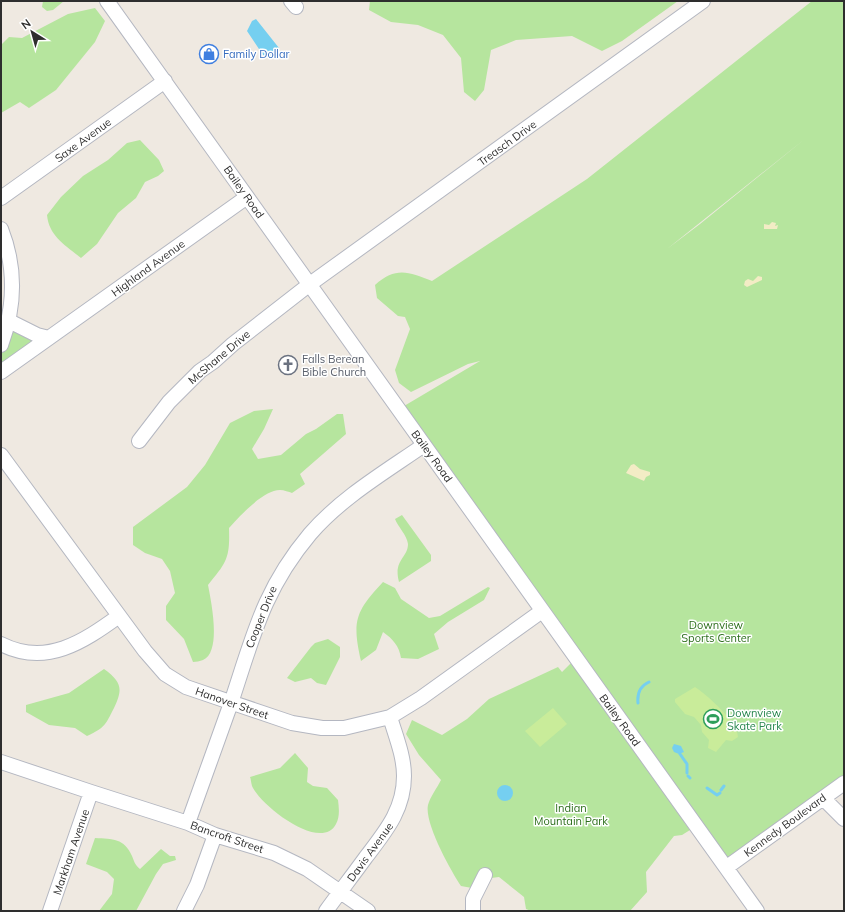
<svg xmlns="http://www.w3.org/2000/svg" width="845" height="912" viewBox="0 0 845 912" font-family="Mulish,sans-serif">
	<style>
		.green { fill: #b6e59e; fill-rule: evenodd }
		.sand { fill: #f3ecc5 }
		.pitch { fill: #c9ec9a }
		.water { fill: #75cff0 }
		.lines { fill: none; stroke-linecap: round; stroke-linejoin: round }
		.stream { stroke: #75cff0; stroke-width: 3 }
		.minor-casing { stroke: #b4b7c1; stroke-width: 16 }
		.minor { stroke: #fff; stroke-width: 14 }
		.labels { text-anchor: middle; dominant-baseline: central; stroke-width: 3; stroke-linejoin: round; paint-order: stroke }
		.shop-label { font-size: 11px; fill: #366cbe; stroke: #fff; text-anchor: start }
		.street-label { font-size: 11px; fill: #2e2e2e; stroke: #fff }
		.worship-label { font-size: 11px; fill: #5b616d; stroke: #fff; text-anchor: start }
		.park-label { font-size: 11px; fill: #2c6e1b; stroke: #fff }
		.leisure-label { font-size: 11px; fill: #27864d; stroke: #fff; text-anchor: start }
	</style>
	<rect width="100%" height="100%" fill="#efe9e1"/>
	<path class="green" d="M43,1h21l-11,9 -6,1 -5,-4z
		M370,1h308l-56,40 -20,10 -30,-15 -56,4 -25,10 -7,40 -9,11 -11,-9 -3,-34 -18,-23 -25,-10 -27,-3 -22,-12z
		M812,1h32v782l-117,84 -38,-51 -5,6 6,8 -8,5 -8,1 -28,36 1,20 -17,19h-99l-5,-2 -2,-12 -25,-20 -16,2 -11,9 -11,-2c-10,-15 -37,-63 -33,-81 2,-8 9,-17 13,-25l-22,-25 -13,-21 6,-14 30,15 25,-16 22,-20 69,-32 4,5 14,-14 -177,-249 81,-48 -12,3 -57,28 -12,-9 -4,-13 15,-41 -5,-12 -7,-1 -21,-18 -2,-13c21,-19 34,-13 57,-4l155,-102zM806,138l-106,86 -33,25z
		M95,8l10,13 -10,21 -39,48 -27,18 -9,-6 -19,11v-68l8,-8 13,1 46,-24z
		M140,140l19,20 5,11 -6,5 -13,6 -9,16 -18,15 -21,31 -16,14c-16,-13 -32,-22 -34,-43l14,-18 22,-21 25,-16 19,-17z
		M10,329l23,11 1,2 -33,24v-10z
		M273,409l-9,20 -12,20 6,10 23,-4 25,-21 10,-5 21,-15h6l3,20 -46,40 5,10 -13,9c-3,-1 -8,-3 -12,-3 -17,0 -40,26 -51,38 1,30 -2,34 -21,57 3,16 14,67 -5,75 -3,1 -7,2 -10,2l-9,-23 -18,-19v-14l9,-13 -5,-22 -8,-12 -17,-6 -12,-8v-18l54,-40 18,-22 25,-42 24,-12z
		M402,515l29,40v6l-32,21c-6,-22 9,-24 9,-38 -1,-9 -10,-17 -13,-25z
		M383,582l12,6 6,11 28,19 11,-2 48,-29 2,1 -6,12 -36,22 -14,12 5,15 -21,10 -17,-1c-2,-12 -8,-19 -18,-26l-7,18 -15,11c-9,-40 -6,-49 22,-79z
		M328,639l12,8v10l-14,28 -9,-2 -6,-5 -16,4 -8,-4 24,-31 4,-4z
		M104,669c18,13 19,20 10,39 -9,17 -8,19 -27,28l-12,-8 -26,-3 -23,-13v-7l43,-12z
		M295,753l13,15 -1,14 6,4 14,2 11,12c1,8 2,17 -2,24 -15,29 -76,-19 -84,-38 -1,-3 -1,-7 -2,-9l30,-9z
		M95,838c18,1 29,0 37,18 2,5 3,9 8,13l21,-20 9,7h5l1,4 -13,4 -7,10 -20,37h-37l13,-17 2,-15 -7,-7 -21,-8z"/>
	<path class="sand" d="M772,222l4,1 -1,3 3,-1 -1,4h-13v-5l5,1z
		M758,276l4,1v3l-15,7 -3,-2 1,-4 3,-2 5,2z
		M634,464l6,5 10,3v3l-4,2 -2,4 -18,-8 5,-8z"/>
	<path class="pitch" d="M695,687c12,8 43,35 43,50l-6,4 -6,-1 -10,12 -8,-4 1,-8 -7,-8 -1,-7 -7,-8 -9,-3 -10,-12v-3z
		M553,708l14,16 -27,23 -15,-16z"/>
	<path class="water" d="M256,19l23,29v7l-8,4 -8,-4 -16,-24 5,-10z
		M674,744l7,2 3,6 -5,2 -5,-2 -2,-4z
		M497 793a8 8 0 1 1 16 0a8 8 0 1 1-16 0Z"/>
	<g class="lines">
		<path class="stream" d="M638,703c-1,-10 2,-17 11,-21
			M680,754l7,10v9
			M688,776l2,2
			M707,788l10,7 3,-2
			M721,790l3,-4"/>
		<g class="minor-casing">
			<path id="minor" d="M107,1l650,910
				M291,1l5,6
				M1,198l164,-117
				M1,229c15,38 14,78 0,116
				M9,321l28,14 12,3
				M1,372l246,-175
				M139,441l30,-39 31,-31 13,-9 20,-18 77,-60 393,-283
				M1,455l144,196 20,23 21,13 106,36 30,5h22l46,-11 31,-19 121,-87
				M1,644c45,23 82,-2 118,-28
				M1,762l90,30 97,31 27,12 59,18 33,16 61,42
				M823,798l21,21
				M188,823c14,-40 29,-80 43,-120 22,-66 32,-113 79,-169 31,-36 75,-62 114,-89
				M727,867l117,-84
				M50,911l41,-119
				M184,911l13,-26 18,-50
				M326,911c13,-18 27,-36 40,-54 19,-25 38,-47 38,-81 0,-20 -8,-39 -14,-59
				M473,911v-12l12,-24"/>
		</g>
		<use href="#minor" class="minor"/>
	</g>
	<defs>
		<g id="shop-ring" transform="scale(1)"><circle r="9.5" fill="#fff" stroke="#3f7fe0" stroke-width="1.5"/><path d="M-5-2.5h2.3a2.7 3.5 0 0 1 5.4 0H5L5.5 6h-11ZM-1.5-2.5h3a1.5 2.3 0 0 0-3 0Z" fill="#3f7fe0"/></g>
		<g id="church-ring" transform="scale(1)"><circle r="9.5" fill="#fff" stroke="#6b7280" stroke-width="1.5"/><path d="M-1.2-6h2.4v3.5h3.3v2.4h-3.3V6h-2.4V-.1h-3.3v-2.4h3.3Z" fill="#6b7280"/></g>
		<g id="stadium-ring" transform="scale(1)"><circle r="9.5" fill="#fff" stroke="#2e9e5b" stroke-width="1.5"/><path d="M0-5a6.5 5 0 1 0 0 10a6.5 5 0 1 0 0-10ZM-3.5-1.8h7v3.6h-7Z" fill="#2e9e5b"/></g>
	</defs>
	<g fill-rule="evenodd">
		<use href="#shop-ring" x="209" y="54"/>
		<use href="#church-ring" x="288" y="365"/>
		<use href="#stadium-ring" x="713" y="719"/>
	</g>
	<g class="labels">
		<g class="shop-label">
			<text x="223" y="54">Family Dollar</text>
		</g>
		<g class="street-label">
			<text transform="translate(83 140) rotate(-36)">Saxe Avenue</text>
			<text transform="translate(507 143) rotate(-36)">Treasch Drive</text>
			<text transform="translate(244 192) rotate(55)">Bailey Road</text>
			<text transform="translate(148 268) rotate(-36)">Highland Avenue</text>
			<text transform="translate(219 357) rotate(-40)">McShane Drive</text>
			<text transform="translate(432 456) rotate(54)">Bailey Road</text>
			<text transform="translate(261 617) rotate(-68)">Cooper Drive</text>
			<text transform="translate(232 703) rotate(19)">Hanover Street</text>
			<text transform="translate(620 720) rotate(54)">Bailey Road</text>
			<text transform="translate(785 825) rotate(-36)">Kennedy Boulevard</text>
			<text transform="translate(227 837) rotate(19)">Bancroft Street</text>
			<text transform="translate(71 852) rotate(-71)">Markham Avenue</text>
			<text transform="translate(370 852) rotate(-54)">Davis Avenue</text>
		</g>
		<g class="worship-label">
			<text x="302" y="359">Falls Berean<tspan x="302" dy="13">Bible Church</tspan></text>
		</g>
		<g class="park-label">
			<text x="716" y="625">Downview<tspan x="716" dy="13">Sports Center</tspan></text>
			<text x="571" y="808">Indian<tspan x="571" dy="13">Mountain Park</tspan></text>
		</g>
		<g class="leisure-label">
			<text x="727" y="713">Downview<tspan x="727" dy="13">Skate Park</tspan></text>
		</g>
	</g>
	<rect width="845" height="912" fill="none" stroke="#2e2e2e" stroke-width="4"/>
	<g transform="translate(32 32) rotate(323)" stroke="#ffffff" stroke-width="3" paint-order="stroke">
	<path d="M0-3L7 15L0 10L-7 15Z" fill="#2e2e2e"/>
	<text y="-6" font-size="11" font-weight="bold" text-anchor="middle" fill="#2e2e2e">N</text>
	</g>
</svg>
